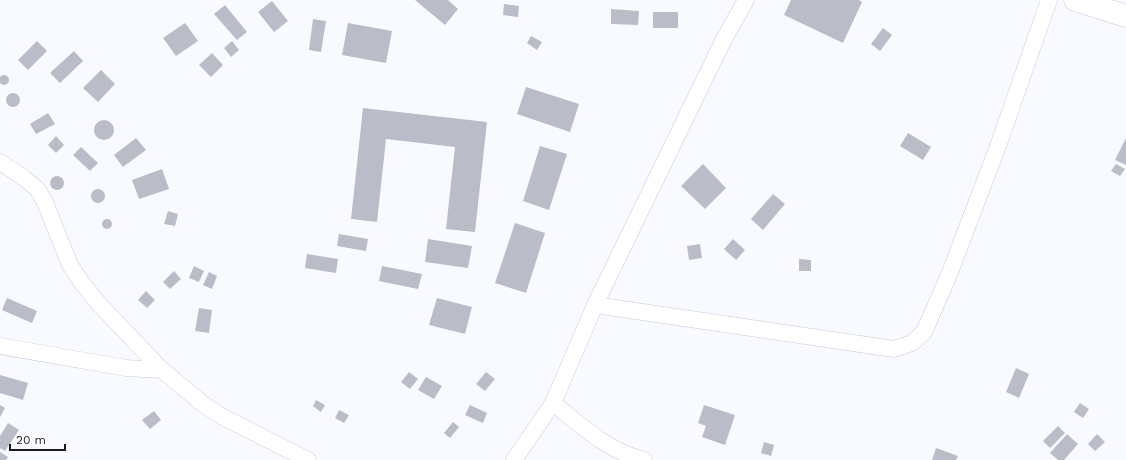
<svg xmlns="http://www.w3.org/2000/svg" width="1126" height="460" viewBox="0 0 1126 460" font-family="'Work Sans',sans-serif">
	<style>
		.building { fill: #babdc7 }
		.lines { fill: none; stroke-linecap: round; stroke-linejoin: round }
		.street-casing { stroke: #c7cad5; stroke-width: 17 }
		.secondary-casing { stroke: #c7cad5; stroke-width: 23 }
		.street { stroke: #fff; stroke-width: 16 }
		.secondary { stroke: #fff; stroke-width: 22 }
	</style>
	<rect width="100%" height="100%" fill="#f9faff"/>
	<path class="building" d="M415,0h33l10,9 -13,16z
		M791,0h68l3,2 -19,41 -59,-28z
		M272,1l16,20 -14,11 -16,-20z
		M504,4l15,2 -1,11 -15,-2z
		M225,5l22,27 -10,8 -23,-26z
		M611,9l28,2 -1,14 -27,-1z
		M653,12h25v16h-25z
		M313,19l13,2 -5,31 -12,-2z
		M185,23l13,18 -22,15 -13,-18z
		M348,23l44,8 -6,32 -44,-8z
		M883,28l9,7 -12,16 -9,-7z
		M531,36l11,6 -5,8 -10,-7z
		M37,41l10,10 -19,19 -10,-10z
		M232,41l7,9 -8,7 -7,-9z
		M74,51l9,10 -23,22 -10,-10z
		M212,53l11,12 -12,12 -12,-12z
		M101,70l14,14 -17,18 -15,-14z
		M-1 80a5 5 0 1 1 10 0a5 5 0 1 1-10 0Z
		M526,87l53,17 -9,28 -53,-18z
		M6 100a7 7 0 1 1 14 0a7 7 0 1 1-14 0Z
		M363,108l124,14 -12,110 -29,-3 9,-82 -69,-8 -9,83 -26,-3z
		M48,113l7,11 -19,10 -6,-10z
		M94 130a10 10 0 1 1 20 0a10 10 0 1 1-20 0Z
		M908,133l23,14 -8,13 -23,-14z
		M56,136l8,9 -8,8 -8,-8z
		M136,138l10,12 -23,17 -9,-12z
		M1126,138v27l-11,-5z
		M540,146l27,8 -18,56 -26,-9z
		M81,147l17,16 -8,8 -17,-16z
		M703,164l23,24 -21,21 -24,-23z
		M1116,164l9,5 -5,7 -9,-5z
		M162,169l7,20 -30,10 -7,-19z
		M50 183a7 7 0 1 1 14 0a7 7 0 1 1-14 0Z
		M91 196a7 7 0 1 1 14 0a7 7 0 1 1-14 0Z
		M773,194l12,10 -22,26 -12,-11z
		M168,211l10,3 -3,12 -11,-2z
		M102 224a5 5 0 1 1 10 0a5 5 0 1 1-10 0Z
		M515,223l30,10 -19,60 -31,-10z
		M339,234l29,5 -2,12 -29,-5z
		M428,239l44,7 -4,22 -43,-6z
		M733,239l12,11 -9,10 -12,-11z
		M700,244l2,14 -13,2 -2,-14z
		M307,254l31,5 -2,14 -31,-5z
		M799,259l12,1v11h-12z
		M194,266l10,5 -5,11 -10,-4z
		M382,266l40,8 -4,15 -39,-8z
		M174,271l7,8 -11,10 -7,-7z
		M209,272l8,4 -5,13 -9,-4z
		M146,291l9,9 -8,8 -9,-8z
		M7,298l30,13 -5,12 -30,-13z
		M437,298l35,9 -7,27 -36,-9z
		M199,308l13,2 -3,23 -14,-2z
		M1016,368l13,6 -10,24 -13,-6z
		M409,372l9,7 -8,10 -9,-7z
		M486,372l9,7 -10,12 -9,-7z
		M0,375l28,8 -5,17 -23,-7z
		M426,377l16,9 -8,13 -16,-9z
		M316,400l9,5 -4,7 -8,-6z
		M1080,403l9,6 -6,9 -9,-6z
		M0,405l5,3 -5,9z
		M470,405l17,8 -4,10 -18,-8z
		M704,405l31,10 -10,30 -23,-8 4,-11 -8,-3z
		M339,410l10,5 -5,8 -9,-5z
		M154,411l7,9 -11,9 -8,-9z
		M453,422l6,5 -9,11 -6,-5z
		M8,423l11,7 -14,21 -5,-3v-12z
		M1058,426l7,7 -15,15 -7,-7z
		M1067,434l11,10 -14,16h-6l-8,-7z
		M1097,434l8,8 -10,9 -7,-7z
		M764,442l10,3 -3,11 -10,-3z
		M936,448l22,8 -2,4h-24z
		M0,452l8,5 -2,3h-6z"/>
	<g class="lines">
		<g class="street-casing">
			<path id="street" d="M0,162l24,16 13,11 7,11 26,65 12,18 17,21 63,66
				M595,305l299,44 18,-6 12,-11 25,-57 49,-129 51,-146
				M0,346l126,22 36,2 41,34 18,12 87,44
				M553,403c30,24 53,47 91,57
				M514,460l39,-57 42,-98 128,-264 23,-41"/>
		</g>
		<g class="secondary-casing">
			<path id="secondary" d="M1075,0l51,16"/>
		</g>
		<use href="#street" class="street"/>
		<use href="#secondary" class="secondary"/>
	</g>
	<path d="M10 444v6h55v-6" fill="none" stroke="#1b1b1f" stroke-width="2"/>
	<text x="16" y="444" font-size="12" fill="#1b1b1f" stroke="#ffffff" stroke-width="3" paint-order="stroke">20 m</text>
</svg>
